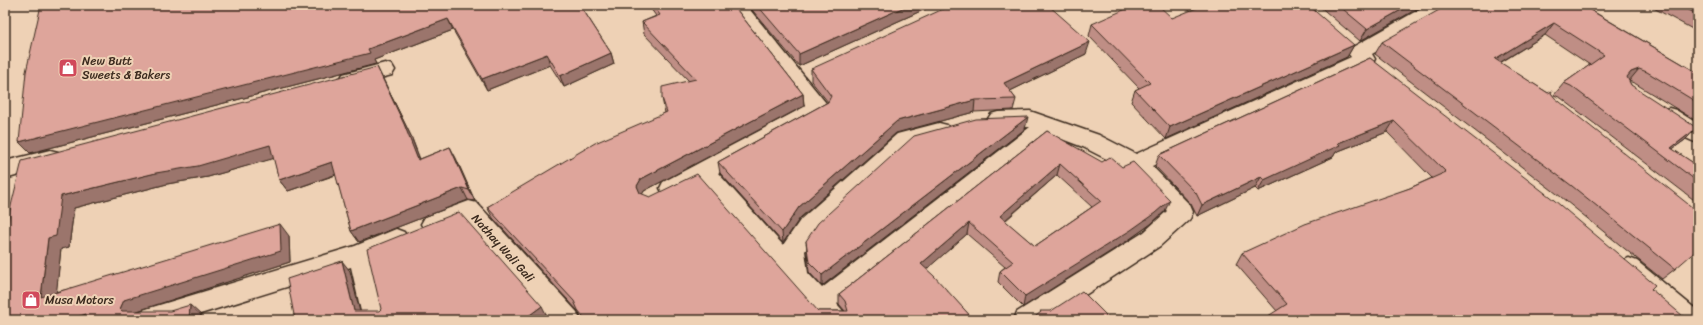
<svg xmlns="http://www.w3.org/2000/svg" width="1703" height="325" viewBox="0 0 1703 325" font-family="Sriracha,sans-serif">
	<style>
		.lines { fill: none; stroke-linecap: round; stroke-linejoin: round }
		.minor-casing { stroke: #3b2a1e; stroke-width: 3 }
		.minor { fill: #eed1b5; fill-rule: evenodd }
		.wall { fill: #bf8e85; stroke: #3b2a1e; fill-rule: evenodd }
		.shaded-wall { fill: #9b746c; stroke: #3b2a1e }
		.building { fill: #dea59b; stroke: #3b2a1e; fill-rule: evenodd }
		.labels { text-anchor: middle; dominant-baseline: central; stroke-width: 4; stroke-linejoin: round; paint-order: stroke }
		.poi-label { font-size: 12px; fill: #3b2a1e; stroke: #eed1b5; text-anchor: start }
		.street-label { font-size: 12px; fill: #3b2a1e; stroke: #eed1b5 }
	</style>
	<rect width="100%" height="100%" fill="#eed1b5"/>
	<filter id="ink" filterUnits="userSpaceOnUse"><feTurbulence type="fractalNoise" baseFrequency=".025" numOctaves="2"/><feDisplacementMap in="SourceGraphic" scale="8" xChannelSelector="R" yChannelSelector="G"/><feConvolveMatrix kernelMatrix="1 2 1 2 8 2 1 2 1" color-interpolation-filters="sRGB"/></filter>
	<g filter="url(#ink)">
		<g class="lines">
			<g class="minor-casing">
				<path id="minor" d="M726,5h20l84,103 -3,5 -109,60 65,72 18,-26 96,-85 42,-11 8,2 3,6 -3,6 -35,9 -95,87 -12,18 3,22 14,15 208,-161 -32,1 -7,-2 -4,-6 4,-6 7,-2 32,-1 69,24 37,19 215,-97 -3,-4 3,-5 76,-43h25l-3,5 -77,44 3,5 -3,5 -220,102 38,39 3,7 -3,7 -30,27 -113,74h-33l3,-8 127,-80 23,-21 -39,-41 -45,-23 -32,-12 -214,169 7,8 3,8h-28l-120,-137 -28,14 -8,-3 -3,-6 3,-6 143,-76z
					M385,63l7,2 3,5 -3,5 -42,11 -7,-2 -3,-5 3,-5z
					M1669,108l7,2 22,14v19c-12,-4 -34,-16 -40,-27l4,-6z
					M50,150l8,2 3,6 -3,6 -53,15v-18z
					M469,201l8,2 100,109 3,8h-28l-87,-99 -32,12 -8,-2 -4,-7 4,-7z
					M396,229l8,3 4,7 -4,7 -31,13 14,61h-24l-12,-53 -170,53h-47l3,-8 9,-3 209,-63z
					M1629,258l8,3 61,50v9h-25l-52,-45 -4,-7 4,-7z"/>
			</g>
			<use href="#minor" class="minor"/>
		</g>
		<path class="wall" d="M580,5l31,48 3,11 -50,23 -14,-22 -63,25 -34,-60 -79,30 2,4 -346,89 -4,-81z
			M648,5h85l70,89 1,12 -160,85 -2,3 176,117h27l-6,-7v-10l208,-163 118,80 -14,13 -24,17 -104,66 -25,-25 2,-11 5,-4 -38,-33 -41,35 48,51h-392l-4,-9 -85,-93 -6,-11 178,-94 -3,-15 27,-17 -45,-47 -2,-12 14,-6zM1057,175l35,32 -57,39 -30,-25z
			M748,5h186l-135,61z
			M1318,5h106l-64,36z
			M1648,5h50v27z
			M1589,9l109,64v49l-62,-38 -7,-3 2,4 54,55 -13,9 26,17v37l-137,-105 -7,-3 10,-12 26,-18 -45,-30 -45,28 48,30h3l124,176 -13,10 -101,-82 -186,-143 7,-12z
			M1172,18l182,27 -7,12 -181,82 -35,-37 4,-12 4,-2 -50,-52 3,-12z
			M1086,54l-76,37 6,8 -3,11 -39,2 -78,21 -96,85 -17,25 -63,-70 -2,-11 110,-60 -17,-21v-12z
			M1370,58l281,231 -374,22 -41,-47 6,-11 168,-65 22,-10 -45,-46 -51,20 -3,5 -75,34 -3,-3 -58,28 -6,-12 -36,-38 4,-11z
			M383,79l28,57 9,23 30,-12 25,54 -7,-1 -109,42 -8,-11 -15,-56 -48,16 -9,-11 -5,-22 -66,19 -41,7 -93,24 -5,39 -8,2 -5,43 233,-56 1,26 -154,49 65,4 -196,5 5,-110z
			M1025,129l-203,157 -13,-14 -2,-21 -1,-10z"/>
		<path class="shaded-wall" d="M909,5h25l-135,61v-12z
			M1410,5h14l-64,36 7,-12z
			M1588,5h7l-19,14 9,-12z
			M448,19l5,11 -79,30 2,4 -346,89 -11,-11 349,-93z
			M1554,23l-9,12 -59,36 9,-12z
			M1090,42l-4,12 -84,41 2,-12z
			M1354,45l-7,12 -181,82 4,-12z
			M611,53l3,11 -50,23 -4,-11z
			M547,54l3,11 -63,25 -5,-11z
			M377,67l6,12 28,57 13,36 -6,-12z
			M1639,69l-10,12 -9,3 11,-12z
			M803,94l1,12 -160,85 -3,6 -4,-11 4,-7z
			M975,100l-1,12 -78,21 -96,85 -17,25 -1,-11 17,-25 98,-86z
			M1028,117l-3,12 -203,157v-11z
			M1394,121l-7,11 -51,20 -3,5 -75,34 6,-11 74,-37z
			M1697,128l-12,12 -22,16 8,-8z
			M270,145l9,12 -71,20 -41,7 -93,24 -5,39 -8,2 -6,58 -14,-10 7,-59 13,-42z
			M450,147l6,11 19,43 -6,-11z
			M332,162l8,11 -52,18 -9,-11z
			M1060,164l-3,11 -60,52 3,-11z
			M1261,177l-6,11 -58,28 5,-11z
			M462,188l6,12 -109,42 -8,-11z
			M1170,200l-5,11 -14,13 -24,17 -104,66 2,-11z
			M969,223l-2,11 -47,41 1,-11z
			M280,224l9,12 1,26 -153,49 -4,8 -11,-8 -2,-2 4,-9z
			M342,261l8,10 12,49 -8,-9z
			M190,305l11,10v5h-12z
			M542,306l5,10 -5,4h-19z
			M86,314l7,6h-25z
			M1683,316l-6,4h-5z"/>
		<path class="building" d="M41,5h539l31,48 -51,23 -13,-22 -65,25 -34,-60 -80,30 2,4 -351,89 7,-70z
			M653,5h80l70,89 -162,85 -4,7 3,7 10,4 47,-23 121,137h30l-3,-10 -6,-7 208,-163 55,31 8,-5 12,10 11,-5 37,38 -15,13 -24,17 -106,66 -25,-25 13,-9 -44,-39 -48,41 13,12 40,44h-388l-8,-10 -4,-9 -87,-94 108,-64 72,-31 -5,-14v-11l34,-8 -54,-57 18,-7zM1060,164l41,37 -66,45 -35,-30z
			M757,5h152l-110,49z
			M952,5h96l42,37 -86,41 12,16 -41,1 -78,21 -98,86 -17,25 -64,-70 110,-60 3,-6 -20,-27z
			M1135,5h23l14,13 32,-13h104l46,40 -184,82 -35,-37 15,-7 -58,-59z
			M1338,5h72l-43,24z
			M1448,5h140l-3,2 113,66v30l-51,-31 -8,-3 -8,3 -4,5 4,8 66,43 -26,20 27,18v16l-127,-96 -7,-3 40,-28 -50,-32 -59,36 53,34 4,-2 -1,2 4,5 143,114v37l-23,20 -103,-83 -190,-144z
			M1680,5h18v10z
			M1370,58l184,142 101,85 -4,4 32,27 -11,4h-410l25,-16 -45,-51 63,-29 105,-36 36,-16 -52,-51 -56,22 2,2 -76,35 -3,-3 -59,28 -6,-12 -37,-38z
			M377,67l27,57 14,36 32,-13 19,43 -7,-2 -111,43 -19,-69 -53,18 -9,-35 -72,21 -42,7 -95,23 -5,40 -8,2 -7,59 239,-73 1,27 -157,49 -4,9 2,2h48l20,-6 -1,15h-104l1,-6 -18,6h-63v-71l5,-39 12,-49z
			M1028,117l-206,158 -13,-13 -3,-21 12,-18 96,-87 62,-17z
			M459,212l83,94 -19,14h-228l-8,-41 55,-18 12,50h25l2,-2 -14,-60z
			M1082,291l29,29h-80l10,-8 -1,-1h11z"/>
	</g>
	<defs>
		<g id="shop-square" transform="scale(1)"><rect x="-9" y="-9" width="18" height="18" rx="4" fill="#d1495b" stroke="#eed1b5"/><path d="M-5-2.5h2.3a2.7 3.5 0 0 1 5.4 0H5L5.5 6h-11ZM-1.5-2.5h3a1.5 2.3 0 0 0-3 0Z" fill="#fff"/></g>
	</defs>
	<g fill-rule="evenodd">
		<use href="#shop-square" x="68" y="68"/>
		<use href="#shop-square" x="31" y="300"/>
	</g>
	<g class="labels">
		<g class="poi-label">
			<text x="82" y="61">New Butt<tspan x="82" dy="14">Sweets &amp; Bakers</tspan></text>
			<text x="45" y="300">Musa Motors</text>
		</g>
		<g class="street-label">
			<text transform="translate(503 248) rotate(48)">Nathay Wali Gali</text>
		</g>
	</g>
	<rect width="1703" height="325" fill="none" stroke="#eed1b5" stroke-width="20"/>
	<rect x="10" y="10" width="1683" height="305" fill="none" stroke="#3b2a1e" stroke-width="1.5" filter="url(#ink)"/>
</svg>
